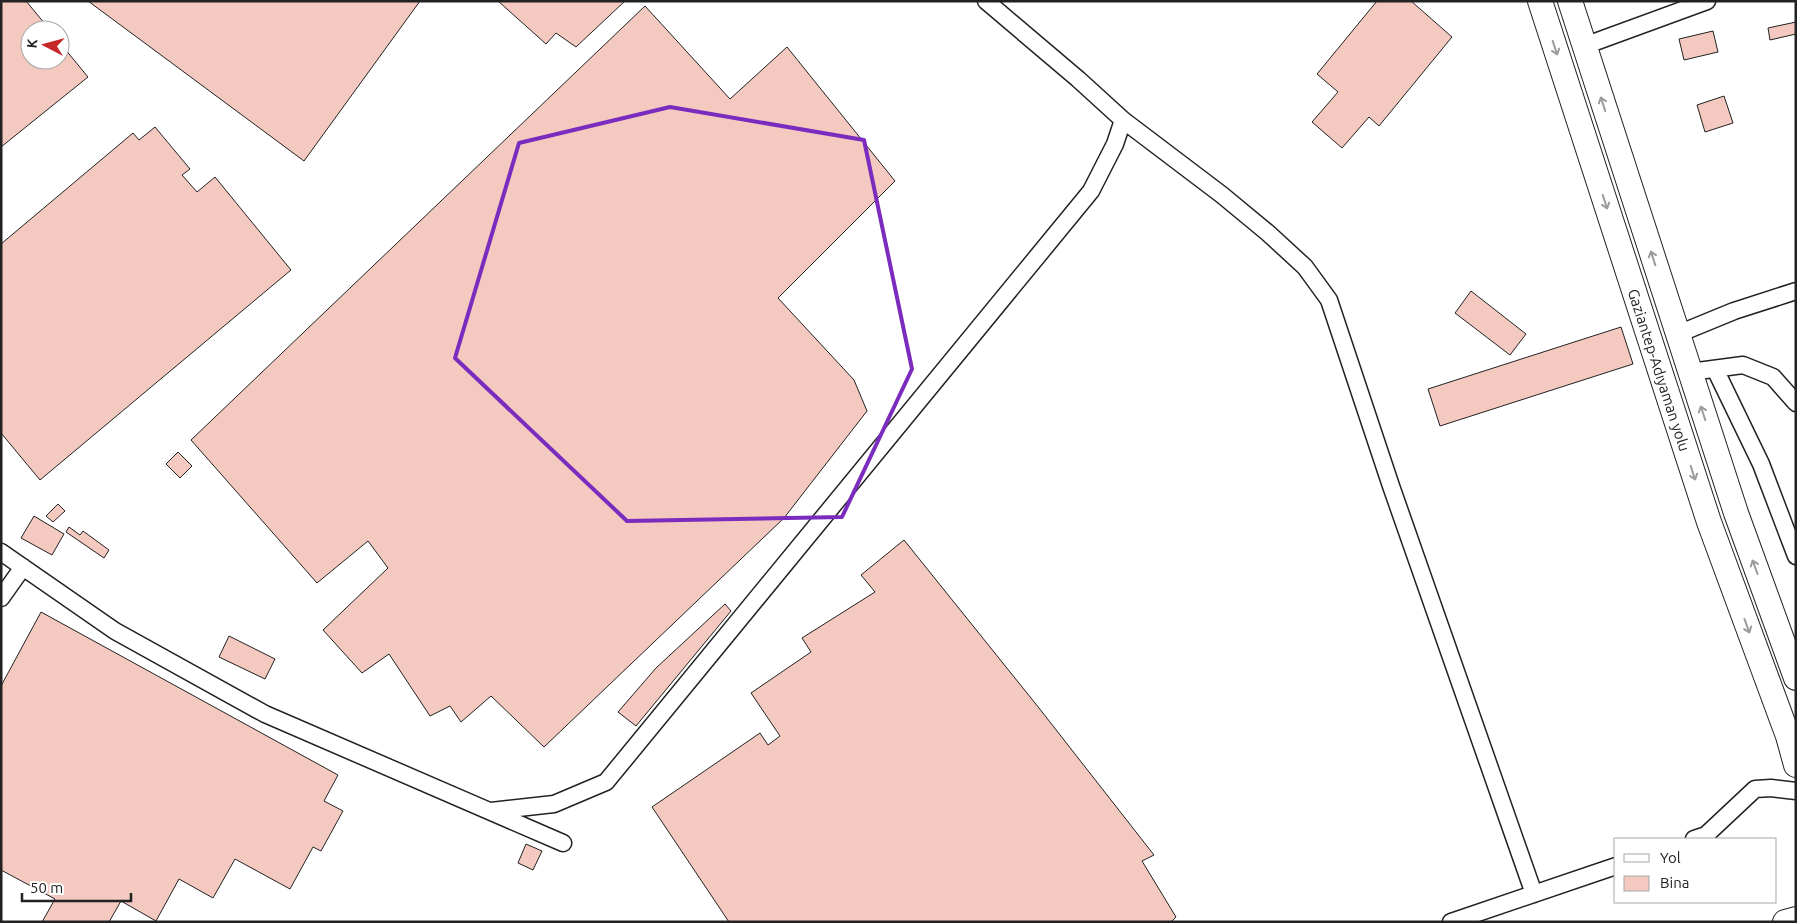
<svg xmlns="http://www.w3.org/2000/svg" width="1797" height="923" viewBox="0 0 1797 923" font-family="Ubuntu,sans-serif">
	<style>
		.building { fill: #f3c9c0; stroke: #222 }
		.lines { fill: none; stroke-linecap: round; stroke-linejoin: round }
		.minor-casing { stroke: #222; stroke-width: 19 }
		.highway-casing { stroke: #222; stroke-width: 26 }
		.minor { stroke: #fff; stroke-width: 16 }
		.highway { stroke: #fff; stroke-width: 24 }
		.oneway { stroke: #9c9c9c }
		.marked { fill: none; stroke: #7b2cbf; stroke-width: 4; stroke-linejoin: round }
		.labels { text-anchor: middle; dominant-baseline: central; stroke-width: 4; stroke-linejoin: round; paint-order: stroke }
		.street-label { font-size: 15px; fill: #222; stroke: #fff }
	</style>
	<rect width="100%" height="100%" fill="#fff"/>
	<path class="building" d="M1,1h25l24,29h-20v30h30v-17l28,34 -87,70z
		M88,1h332l-116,160z
		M498,1h127l-49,46 -20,-14 -10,11z
		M1377,1h34l41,36 -73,89 -10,-9 -27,31 -30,-26 26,-30 -21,-18z
		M645,6l85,93 57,-52 108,134 -117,117 76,82 13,31 -83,107 -240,229 -53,-51 -30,26 -11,-16 -20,10 -41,-62 -27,19 -39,-43 65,-62 -20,-27 -51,42 -126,-143z
		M1796,22v12l-26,6 -2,-12z
		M1713,31l5,21 -34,8 -5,-21z
		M1724,96l9,27 -28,9 -8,-27z
		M155,127l35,42 -8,6 15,17 18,-15 76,93 -251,210 -39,-47v-189l132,-111 6,7z
		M1471,291l55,43 -16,21 -55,-42z
		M1621,327l12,37 -193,62 -12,-37z
		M178,452l14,14 -12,12 -14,-14z
		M58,504l7,7 -12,11 -7,-6z
		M34,516l30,18 -12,21 -31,-17z
		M69,527l11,8 3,-4 26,19 -5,8 -38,-26z
		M904,540l135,168 115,147 -12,6 34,56 -5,5h-442l-77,-115 108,-74 8,12 12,-9 -29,-43 60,-41 -9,-14 73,-46 -14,-17z
		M725,604l6,7 -95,115 -18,-14 38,-44z
		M41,612l297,163 -14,26 19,10 -22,40 -8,-4 -23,42 -55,-30 -22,39 -34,-19 -23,42 -35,-20 -12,21h-67l13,-23 -54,-29v-184z
		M229,636l46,23 -10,20 -46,-22z
		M526,844l16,7 -9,19 -15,-7z"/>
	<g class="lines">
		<g class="minor-casing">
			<path id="minor" d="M986,1l92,78 45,41 99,75 46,38 37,34 24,33 62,186 143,408
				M1584,46l123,-45
				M1678,334l56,-23 62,-20
				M1715,369l46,95 35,92
				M1690,372l53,-7 30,12 23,26
				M1,552l114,79 150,83 298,129
				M1,598l22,-31
				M491,811l63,-7 52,-22 485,-591 24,-47 8,-24
				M1694,839l12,-4 49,-46 16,-1 25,3
				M1451,922l165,-56"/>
		</g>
		<g class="highway-casing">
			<path id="highway" d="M1540,1l169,521 79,214 8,29
				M1570,1l166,512 60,165
				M1785,922l11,-3"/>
		</g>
		<use href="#minor" class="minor"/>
		<use href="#highway" class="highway"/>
	</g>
	<defs><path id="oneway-shaft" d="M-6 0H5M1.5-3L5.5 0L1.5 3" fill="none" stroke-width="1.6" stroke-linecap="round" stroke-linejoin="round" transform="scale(1.25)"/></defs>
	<g class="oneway">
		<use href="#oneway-shaft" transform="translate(1555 48) rotate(72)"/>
		<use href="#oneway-shaft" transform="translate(1603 104) rotate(-108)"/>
		<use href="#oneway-shaft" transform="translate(1605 202) rotate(72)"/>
		<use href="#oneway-shaft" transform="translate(1653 258) rotate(-108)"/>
		<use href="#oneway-shaft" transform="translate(1703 413) rotate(-108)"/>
		<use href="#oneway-shaft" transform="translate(1693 473) rotate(72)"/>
		<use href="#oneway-shaft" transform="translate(1755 567) rotate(-110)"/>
		<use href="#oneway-shaft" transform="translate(1747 626) rotate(70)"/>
	</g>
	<path class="marked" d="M670,107l194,33 48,229 -70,148 -215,4 -172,-163 64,-215z"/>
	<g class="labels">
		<g class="street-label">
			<text transform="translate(1659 370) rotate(72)">Gaziantep-Adıyaman yolu</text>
		</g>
	</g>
	<rect width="1797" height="923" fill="none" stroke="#222222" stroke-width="5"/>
	<rect x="1614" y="838" width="162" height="65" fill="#ffffff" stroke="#a7a7a7"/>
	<rect x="1624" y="854" width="25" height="8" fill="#ffffff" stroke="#a7a7a7"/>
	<text x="1660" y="863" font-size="15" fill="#222222">Yol</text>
	<rect x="1624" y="876" width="25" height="15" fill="#f3c9c0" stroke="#a7a7a7"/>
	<text x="1660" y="888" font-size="15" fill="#222222">Bina</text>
	<g transform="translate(45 45) rotate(276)"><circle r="24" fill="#ffffff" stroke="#a7a7a7"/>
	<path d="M0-4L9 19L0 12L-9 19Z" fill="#c62828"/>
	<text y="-8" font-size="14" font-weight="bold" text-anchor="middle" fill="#222222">K</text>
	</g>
	<path d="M22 893v8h109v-8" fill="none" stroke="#222222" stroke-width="2.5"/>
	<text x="30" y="893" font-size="15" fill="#222222" stroke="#ffffff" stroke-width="4" paint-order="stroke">50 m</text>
</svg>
